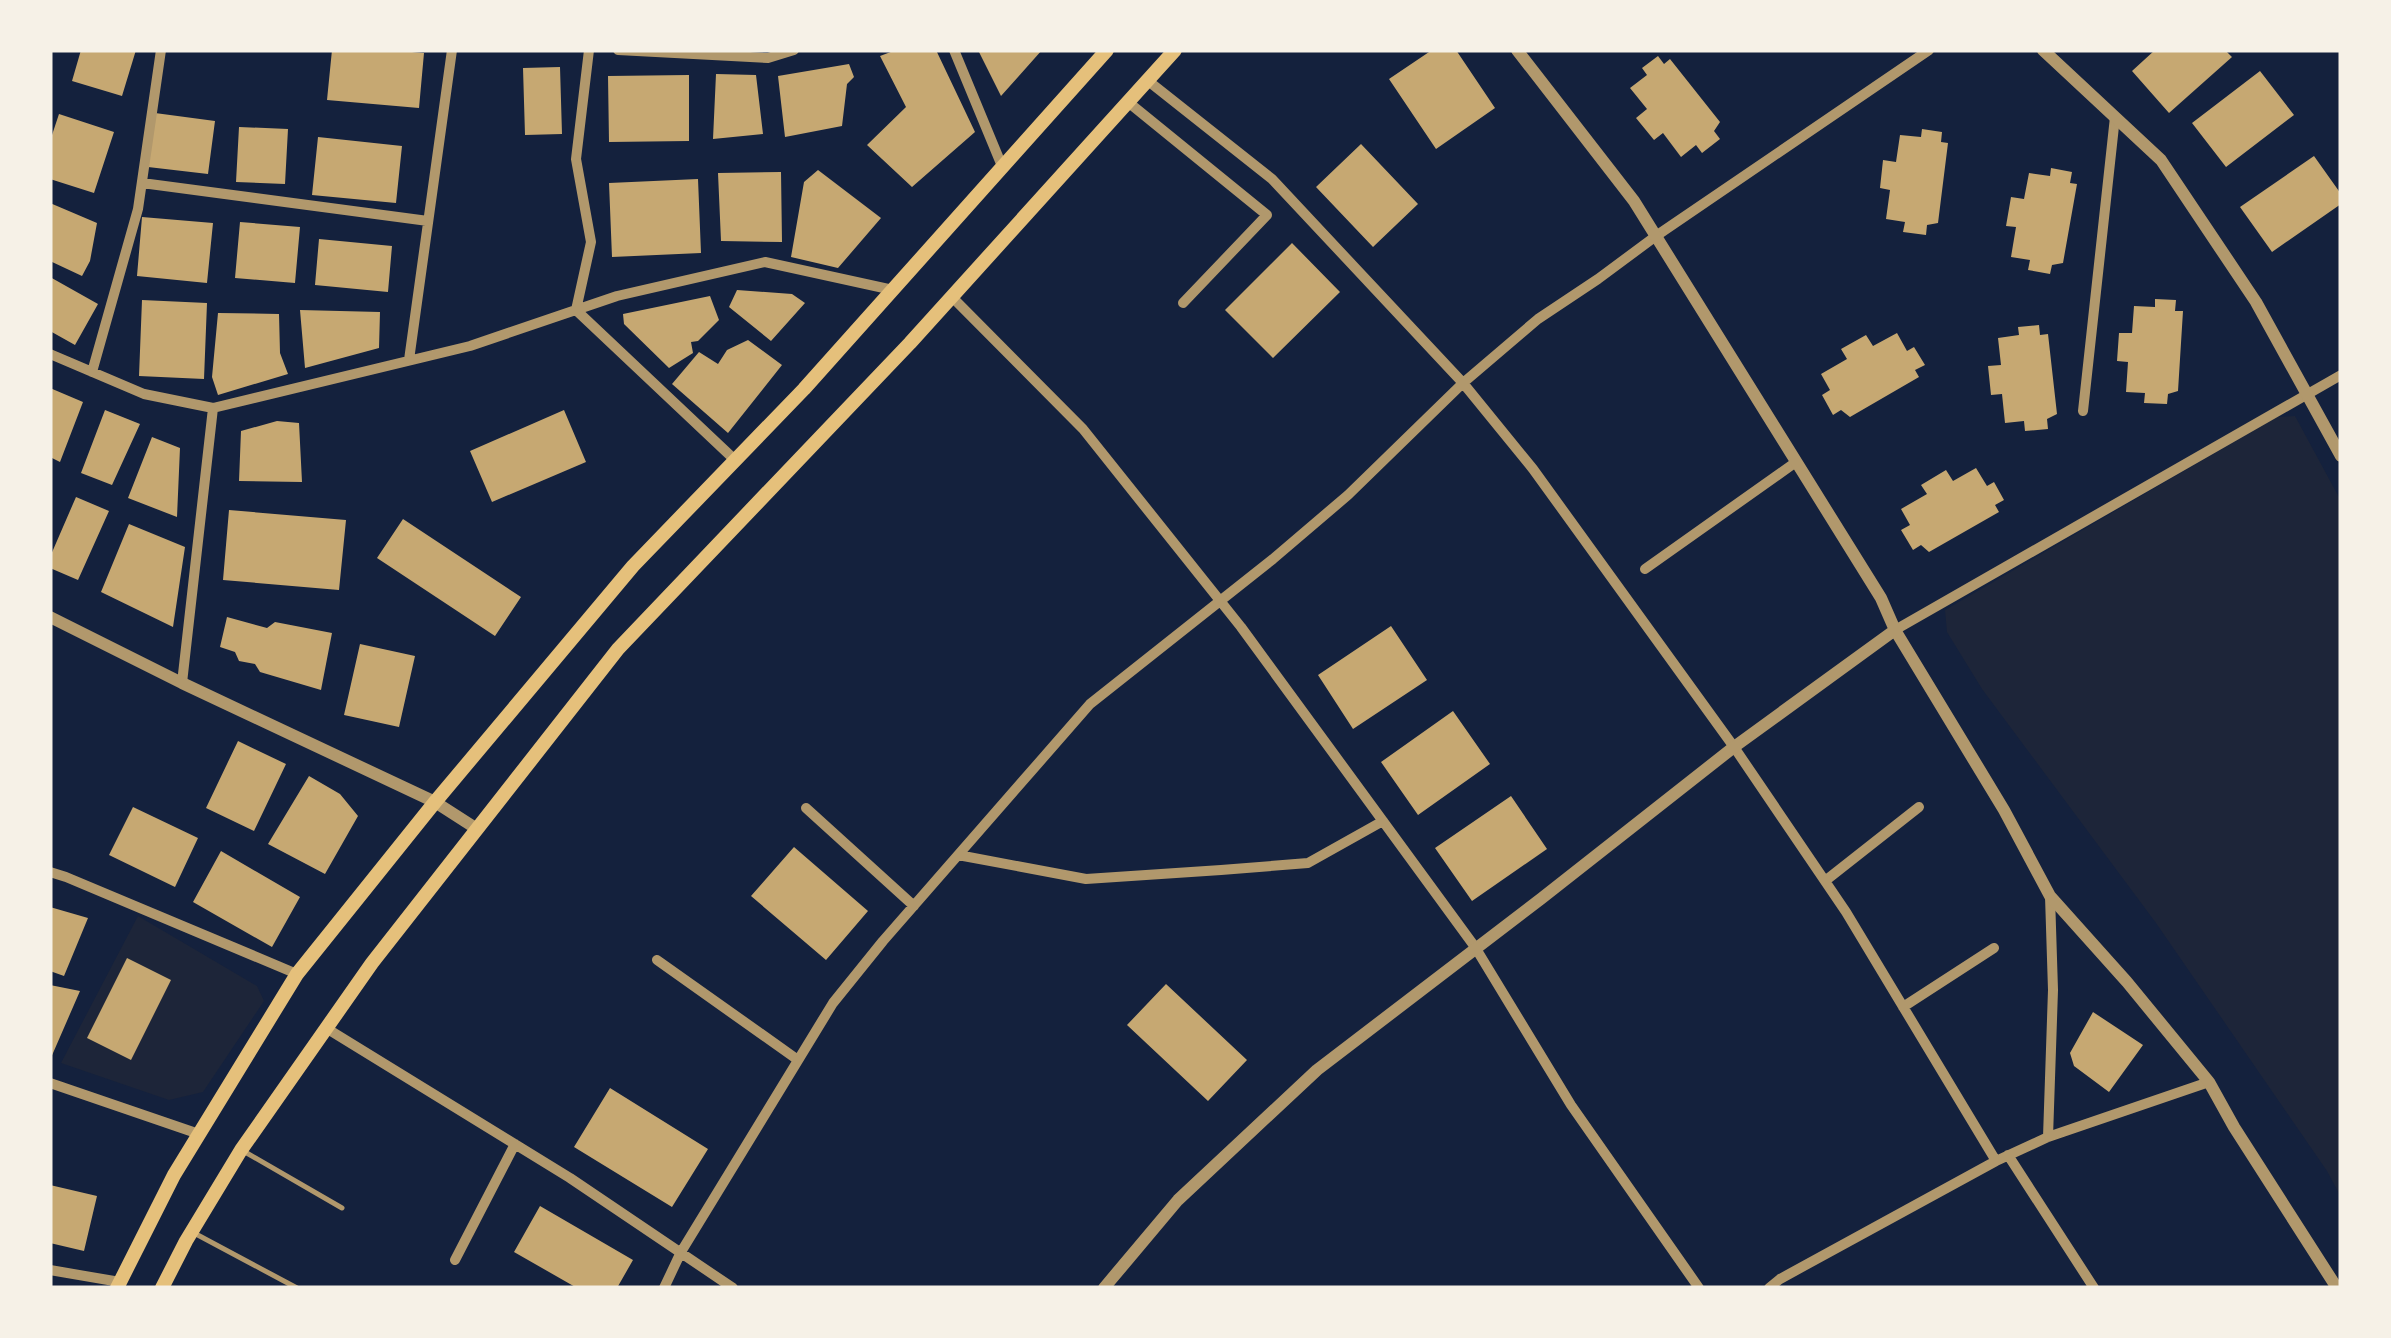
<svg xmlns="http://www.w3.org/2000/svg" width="2391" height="1338" viewBox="0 0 2391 1338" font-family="Raleway,sans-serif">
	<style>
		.green { fill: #1d2539 }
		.building { fill: #c6a872 }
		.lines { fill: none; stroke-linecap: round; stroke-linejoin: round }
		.service { stroke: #b1986c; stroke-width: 5 }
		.minor { stroke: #b1986c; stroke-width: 10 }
		.tertiary { stroke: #b1986c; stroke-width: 12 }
		.secondary { stroke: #e5c07b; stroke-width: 14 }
	</style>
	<rect width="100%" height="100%" fill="#14213d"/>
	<path class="green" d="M2295,416l46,85v696l-14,-26 -171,-248 -174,-234 -35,-57 -2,-22 332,-193z
		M138,916l119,70 7,15 -61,91 -34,8 -108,-37z"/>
	<path class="building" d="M81,50h55l-14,46 -50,-15z
		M332,50h56l36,3 -5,55 -92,-8z
		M896,50h40l39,82 -63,55 -45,-42 39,-38 -26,-51z
		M978,50h64l-41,46z
		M1432,50h24l39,58 -59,41 -47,-70z
		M2155,50h70l7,7 -63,56 -37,-42z
		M1658,56l6,8 6,-5 50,63 -6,9 6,8 -18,14 -6,-8 -15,12 -18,-24 -9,7 -18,-22 11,-9 -17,-21 17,-13 -5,-7z
		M849,64l5,13 -7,7 -5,42 -57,11 -7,-61z
		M560,67l2,67 -37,1 -2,-67z
		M2260,71l34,44 -68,52 -34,-44z
		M716,74l40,1 7,59 -50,5z
		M689,75v66l-80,1 -1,-66z
		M155,113l60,8 -7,53 -60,-7z
		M59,114l55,18 -20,61 -44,-14v-38z
		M239,127l49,2 -3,55 -49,-2z
		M1922,129l20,3 -1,10 7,1 -10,80 -11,2 -1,10 -23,-3 2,-10 -19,-3 4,-29 -10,-2 3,-28 13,2 4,-27 21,2z
		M318,137l84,9 -6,57 -84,-8z
		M1361,144l57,60 -45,43 -57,-60z
		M2314,156l27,38v10l-69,48 -32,-45z
		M2051,168l21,4 -2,11 7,1 -14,79 -11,2 -2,9 -22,-4 2,-10 -19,-3 5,-30 -10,-1 5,-29 13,2 5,-26 21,3z
		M818,170l63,48 -43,50 -47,-11 13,-75z
		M781,172l1,70 -61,-1 -3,-68z
		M698,179l3,74 -89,4 -3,-74z
		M50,203l47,20 -7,38 -8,15 -32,-15z
		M142,217l71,6 -6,60 -70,-7z
		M240,222l60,5 -5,56 -60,-5z
		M319,239l73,7 -4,46 -73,-7z
		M1292,243l48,49 -67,66 -48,-48z
		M50,277l48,27 -23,41 -25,-14z
		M737,290l55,4 13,9 -34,38 -42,-34z
		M710,296l9,24 -21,21 -7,1 2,11 -24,15 -45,-44 -1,-10z
		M2155,299l21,1 -1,11h8l-5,80 -10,3 -1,10 -23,-1 1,-10 -19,-1 2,-30 -11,-1 2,-28h13l2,-27 21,1z
		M142,300l65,3 -3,76 -65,-3z
		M300,310l80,2 -1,36 -74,20z
		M218,313l61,1 1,39 8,21 -70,21 -6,-18z
		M2039,325l1,10 8,-1 9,80 -10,5 1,10 -23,2 -1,-10 -19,2 -3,-29 -11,1 -3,-29 13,-1 -3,-27 21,-3 -1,-8z
		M1897,333l10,18 7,-4 11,18 -10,5 4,7 -69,40 -9,-7 -8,5 -11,-20 8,-5 -9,-16 26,-15 -6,-10 25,-14 7,11z
		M748,340l34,25 -54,68 -56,-49 27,-32 19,12 9,-14z
		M50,388l33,14 -23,60 -10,-5z
		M105,410l35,14 -28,61 -31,-12z
		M564,410l22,52 -94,40 -22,-51z
		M277,421l22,2 3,59 -63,-1 2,-50z
		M152,437l28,11 -3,69 -49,-19z
		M1976,468l11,18 7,-4 10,18 -9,5 4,7 -70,40 -8,-7 -8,5 -12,-20 9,-5 -9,-16 26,-15 -6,-9 25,-15 7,11z
		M76,497l33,14 -31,69 -28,-12v-11z
		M229,510l117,10 -7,70 -116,-10z
		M403,519l118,78 -26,39 -118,-78z
		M129,524l56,23 -12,80 -72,-35z
		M227,617l40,11 8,-6 57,11 -11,57 -61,-18 -5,-8 -16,-3 -4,-9 -15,-5z
		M1391,626l36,54 -74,49 -35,-54z
		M360,644l55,12 -16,71 -55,-12z
		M1453,711l37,53 -72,51 -37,-53z
		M238,741l48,23 -32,67 -48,-23z
		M309,776l31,18 18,22 -33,58 -57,-30z
		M1511,796l36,53 -75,52 -37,-53z
		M133,807l65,31 -23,49 -66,-32z
		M794,847l74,64 -42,49 -75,-64z
		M221,851l79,46 -28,50 -79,-45z
		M50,907l38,11 -24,58 -14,-5z
		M127,958l44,22 -40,80 -44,-22z
		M1166,984l81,76 -39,41 -81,-76z
		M50,985l30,6 -30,69z
		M2093,1012l50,33 -34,47 -35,-26 -4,-13z
		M610,1088l98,61 -36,58 -98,-60z
		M50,1185l47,11 -13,55 -34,-8z
		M540,1206l93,54 -16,28h-40l-63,-36z"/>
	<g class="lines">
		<path class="service" d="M245,1152l97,56
			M194,1233l103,55"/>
		<path class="minor" d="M589,50l-13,109 15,83 -15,68 160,151
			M618,50l150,8 26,-8
			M954,50l48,116
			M1147,80l125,99 191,204 70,86 201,278 112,165 150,249
			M1128,102l139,113 -84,88
			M142,183l286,38
			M952,297l131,132 158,198 234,320 96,158 128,183
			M50,354l94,40 69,14 257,-62 147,-50 148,-34 128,28
			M409,360l43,-310
			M92,372l46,-163 23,-159
			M2083,411l32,-294
			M1645,569l151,-107
			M1895,630l446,-255
			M182,683l31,-275
			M806,808l108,98
			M958,855l128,24 135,-9 87,-7 75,-42
			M50,872l16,5 231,97
			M1825,881l94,-74
			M657,960l141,100
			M1903,1007l91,-59
			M326,1028l244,150 163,110
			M50,1083l149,51
			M2048,1137l5,-147 -3,-94
			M2008,1155l86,133
			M455,1260l60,-116
			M50,1270l70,12
			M664,1288l17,-36 152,-249 50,-62 207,-237 183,-145 75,-64 115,-112 75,-64 60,-40 58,-43 273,-186
			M1769,1288l11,-9 216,-118 52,-24 161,-55"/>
		<path class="tertiary" d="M1517,50l117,151 247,397 14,32 109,180 46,86 77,86 82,100 25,45 103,161
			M2043,50l118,110 95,142 85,154
			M50,617l132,66 253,119 42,27
			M1104,1288l74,-88 139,-130 225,-172 192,-151 161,-117"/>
		<path class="secondary" d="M117,1288l57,-113 123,-201 138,-172 198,-236 171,-177 303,-339
			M162,1288l24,-47 55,-91 131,-187 246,-314 292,-306 265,-293"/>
	</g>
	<rect width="2391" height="1338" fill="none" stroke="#f6f1e7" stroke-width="105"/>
</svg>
